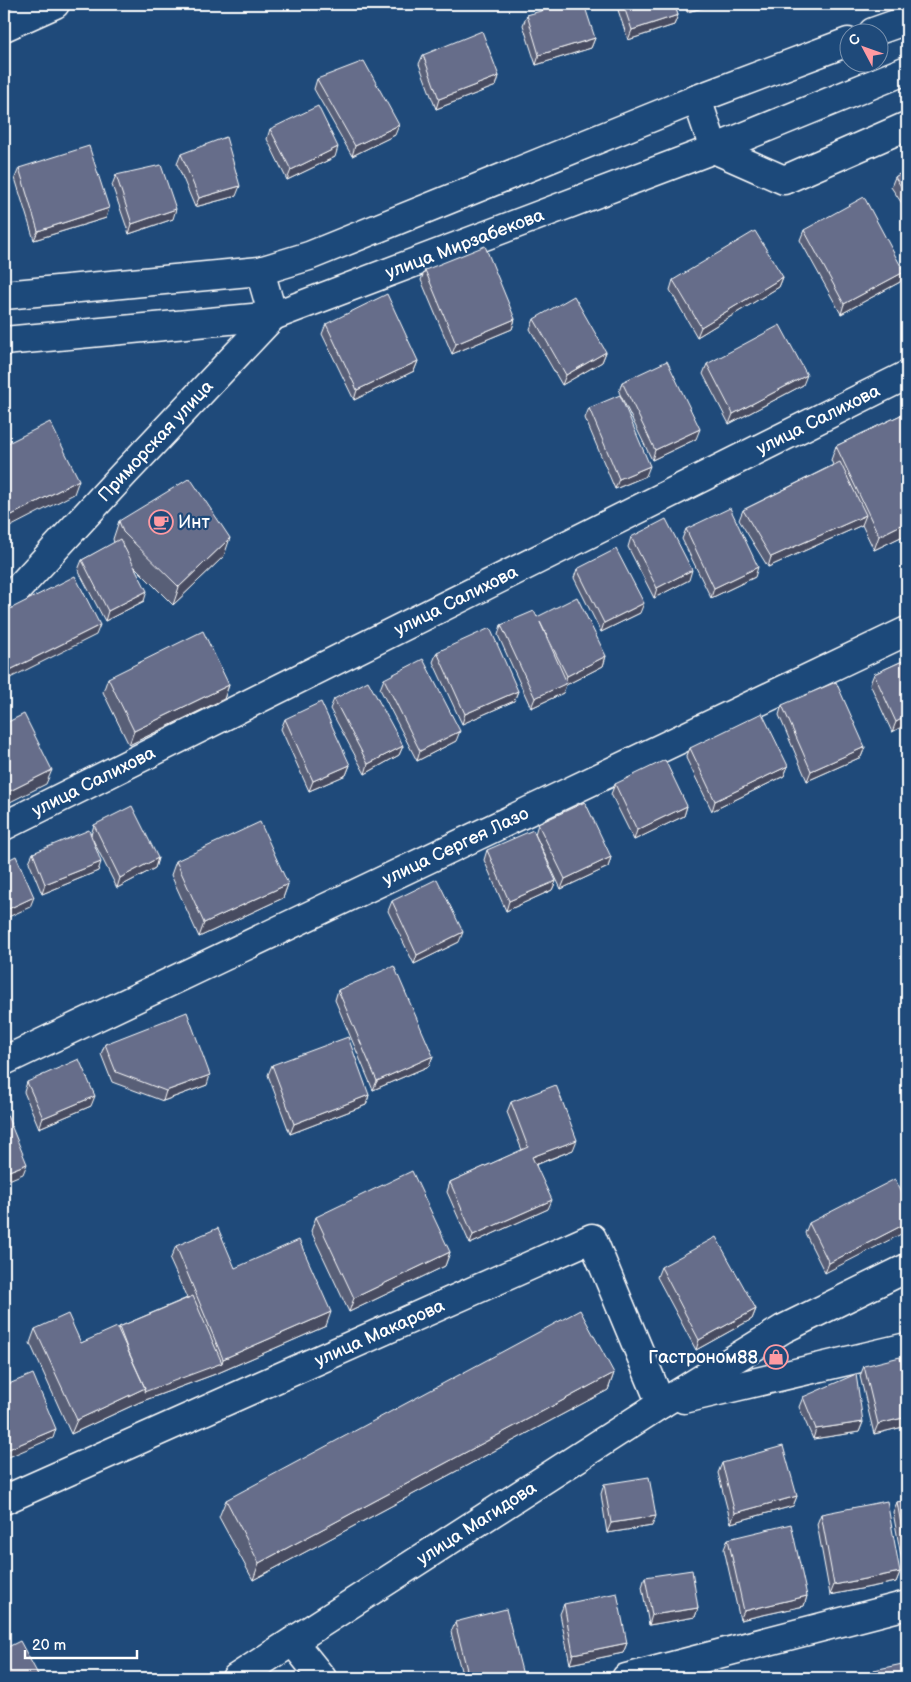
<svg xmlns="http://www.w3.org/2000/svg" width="911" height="1682" viewBox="0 0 911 1682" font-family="'Balsamiq Sans',sans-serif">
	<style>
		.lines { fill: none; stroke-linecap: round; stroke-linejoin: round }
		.minor-casing { stroke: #fff; stroke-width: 31 }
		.major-casing { stroke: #fff; stroke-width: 31 }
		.minor { stroke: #1f4a7a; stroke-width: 28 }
		.major { stroke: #1f4a7a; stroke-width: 28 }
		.wall { fill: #585e77; stroke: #fff }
		.shaded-wall { fill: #474c61; stroke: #fff }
		.building { fill: #666d8a; stroke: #fff }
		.labels { text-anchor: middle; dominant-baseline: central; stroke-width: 4.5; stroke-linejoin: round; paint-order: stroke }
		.street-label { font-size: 18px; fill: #fff; stroke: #1f4a7a }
		.poi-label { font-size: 18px; fill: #fff; stroke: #1f4a7a; text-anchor: start }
	</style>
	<rect width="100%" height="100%" fill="#1f4a7a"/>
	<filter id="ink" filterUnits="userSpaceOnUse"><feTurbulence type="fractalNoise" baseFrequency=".02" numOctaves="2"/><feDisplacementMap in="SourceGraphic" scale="10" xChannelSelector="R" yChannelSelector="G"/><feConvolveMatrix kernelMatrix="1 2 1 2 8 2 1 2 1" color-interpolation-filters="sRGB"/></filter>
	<g filter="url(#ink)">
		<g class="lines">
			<g class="minor-casing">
				<g id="minor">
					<path d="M4,27l51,-23"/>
					<path d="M697,99l17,50 70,31 123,-54"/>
					<path id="s1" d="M4,598l10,-5 108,-117 151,-160 -13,-45"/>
					<path id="s2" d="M4,826l903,-451"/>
					<path id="s3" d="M4,1061l903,-430"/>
					<path d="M684,1399l223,-52"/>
					<path id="s4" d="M4,1500l588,-262 69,166"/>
					<path d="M293,1642l29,36"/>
					<path id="s5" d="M236,1678l425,-274 122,-75 124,-61"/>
					<path d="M626,1678l281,-73"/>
				</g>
			</g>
			<g class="major-casing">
				<g id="major">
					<path d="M873,32l34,-12"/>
					<path d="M4,295l256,-24 49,-15 388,-157 151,-57"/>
					<path id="s6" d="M4,341l269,-25 441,-167 193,-79"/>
				</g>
			</g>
			<use href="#minor" class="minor"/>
			<use href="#major" class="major"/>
		</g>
		<path class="wall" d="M616,4h58l4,11 -4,10 -46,15z
			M685,4h32l-30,8z
			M527,15l68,23 -4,10 -55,17 -13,-40z
			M423,55l76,21 -3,10 -60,23 -17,-45z
			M317,79l78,56 -43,21 -38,-67z
			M270,129l65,28 -48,23 -20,-41z
			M181,154l55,42 -41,11 -18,-43z
			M19,168l90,40 -3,10 -72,22 -19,-62z
			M907,169v42l-16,-24 4,-10z
			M116,175l57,44 -44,15 -17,-49z
			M804,230l96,52 -59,32 -41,-74z
			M425,270l90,49 -3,10 -60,25 -31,-74z
			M783,277l-4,10 -82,50 -27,-47 3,-10z
			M534,319l72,33 -4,10 -40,23 -32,-56z
			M326,324l92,37 -4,10 -60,29 -32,-66z
			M707,364l96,21 -74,39 -26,-50z
			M622,382l74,57 -44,21 -33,-68z
			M589,408l57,68 -31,13 -30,-71z
			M907,412v122l-33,16 -12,-25 -94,42 -29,-47 4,-10 90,-45 -2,-5 5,-14z
			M119,521l105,35 -51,49 -38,-38 9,34 -39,20 -27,-51 4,-10 32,-17 -1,-4z
			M686,529l69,48 -44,21 -29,-59z
			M631,537l58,43 -35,18 -26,-51z
			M577,569l63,44 -39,19 -27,-54z
			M537,617l69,39 -3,10 -37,19 -3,8 -32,15 -33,-73 3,-10z
			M437,652l81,39 -4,10 -52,23 -29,-62z
			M907,659v65l-15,8 -22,-48 4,-10z
			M108,678l121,7 -5,14 -95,46 -26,-53z
			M384,679l72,62 -39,20 -37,-72z
			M334,699l69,47 -4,9 -34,19 -35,-65z
			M782,705l83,42 -4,10 -54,24 -28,-66z
			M285,719l65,46 -4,10 -37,16 -28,-62z
			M690,748l98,18 -4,10 -72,35 -26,-53z
			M615,784l72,22 -3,10 -50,24 -23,-46z
			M538,824l73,33 -3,10 -47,22 -26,-55z
			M94,825l64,33 -3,10 -38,20 -24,-48 5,31 -56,23 -13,-32 4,-9 58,-18z
			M487,850l69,31 -4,9 -46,21 -22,-51z
			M176,861l112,23 -5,14 -84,39 -28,-62z
			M392,901l67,41 -45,22 -26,-53z
			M338,990l95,66 -4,10 -56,24 -38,-90z
			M105,1044l102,41 -44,16 -51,-19 -11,-28z
			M272,1065l97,30 -3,10 -76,29 -22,-59z
			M27,1082l64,24 -52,22 -15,-36z
			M511,1102l62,48 -37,15 12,44 -78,35 -23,-52 3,-10 72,-32 -15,-38z
			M907,1203l-82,70 -20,-40 4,-10z
			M316,1217l134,35 -5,14 -96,46 -38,-81z
			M176,1246l59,22 91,58 -108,47 -78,29 -69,32 -41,-91 5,-14 46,14 37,-14 1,-2 68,-29 -17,-38z
			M661,1267l95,42 -4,10 -56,31 -39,-73z
			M864,1366l43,20v40l-33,8 -14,-58z
			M614,1373l-6,17 -355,190 -34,-63 7,-17z
			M803,1397l60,25 -4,10 -46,7 -14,-32z
			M722,1463l75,33 -4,10 -62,17 -13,-50z
			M604,1484l48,42 -45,7 -6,-39z
			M907,1500v61l-5,1 -9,-50 4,-10z
			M821,1514l79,58 -4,10 -66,13 -13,-71z
			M728,1539l79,57 -3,10 -64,14 -16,-71z
			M645,1577l53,31 -3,9 -46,8 -7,-38z
			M564,1604l63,39 -4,10 -53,11 -10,-50z
			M455,1622l68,53 -1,3h-59l-12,-46z
			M874,1670l33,8h-36z"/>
		<path class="shaded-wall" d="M690,4h27l-30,8z
			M678,15l-4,10 -46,15 4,-10z
			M595,38l-4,10 -55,17 3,-10z
			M499,76l-3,10 -60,23 3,-10z
			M399,125l-4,10 -43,21 3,-10z
			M338,147l-3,10 -48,23 4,-10z
			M240,186l-4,10 -41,11 4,-9z
			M109,208l-3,10 -72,22 4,-9z
			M176,209l-3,10 -44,15 3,-10z
			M904,272l-4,10 -59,32 3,-10z
			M783,277l-4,10 -82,50 4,-10z
			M515,319l-3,10 -60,25 4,-10z
			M606,352l-4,10 -40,23 4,-10z
			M418,361l-4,10 -60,29 3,-10z
			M807,375l-4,10 -74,39 4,-10z
			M700,429l-4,10 -44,21 3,-10z
			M650,466l-4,10 -31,13 4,-10z
			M79,480l-5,14 -70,36v-11z
			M866,515l-4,10 -94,42 3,-10z
			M907,522v12l-33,16 5,-14z
			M230,538l-6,18 -51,49 6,-18z
			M758,567l-3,10 -44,21 3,-10z
			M692,570l-3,10 -35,18 3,-10z
			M147,591l-3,10 -39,20 3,-10z
			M644,603l-4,10 -39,19 3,-9z
			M100,625l-4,10 -92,46v-8z
			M606,656l-3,10 -37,19 -3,8 -32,15 4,-10 29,-14 3,-8z
			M229,685l-5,14 -95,46 5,-14z
			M518,691l-4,10 -52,23 3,-10z
			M907,716v8l-15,8 4,-10z
			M460,731l-4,10 -39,20 3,-10z
			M403,746l-4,9 -34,19 3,-10z
			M865,747l-4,10 -54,24 4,-10z
			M350,765l-4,10 -37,16 4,-10z
			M788,766l-4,10 -72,35 3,-10z
			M52,770l-6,14 -42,21v-11z
			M687,806l-3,10 -50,24 3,-10z
			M611,857l-3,10 -47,22 4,-10z
			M158,858l-3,10 -38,20 3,-10z
			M101,862l-3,9 -56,23 3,-10z
			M556,881l-4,9 -46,21 3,-10z
			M288,884l-5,14 -84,39 5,-14z
			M34,897l-4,10 -26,12v-8z
			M463,932l-4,10 -45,22 3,-9z
			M433,1056l-4,10 -56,24 4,-9z
			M210,1075l-3,10 -44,16 3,-10z
			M369,1095l-3,10 -76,29 4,-10z
			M95,1096l-4,10 -52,22 4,-10z
			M577,1140l-4,10 -44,17 3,-10z
			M27,1164l-4,10 -19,8v-9z
			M552,1200l-4,9 -78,35 3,-9z
			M907,1223v8l-82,42 4,-10z
			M450,1252l-5,14 -96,46 5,-14z
			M756,1309l-4,10 -56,31 3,-10z
			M331,1312l-5,14 -108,47 -78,29 -69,32 6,-14 68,-32 77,-25 1,-4z
			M614,1373l-6,17 -355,190 6,-17z
			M907,1417v9l-33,8 4,-10z
			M863,1422l-4,10 -46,7 3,-10z
			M56,1429l-3,9 -49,21v-8z
			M797,1496l-4,10 -62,17 4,-10z
			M656,1516l-4,10 -45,7 4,-10z
			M906,1552h1v9l-5,1z
			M900,1572l-4,10 -66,13 4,-10z
			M807,1596l-3,10 -64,14 4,-9z
			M698,1608l-3,9 -46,8 3,-10z
			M627,1643l-4,10 -53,11 3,-10z
			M523,1675l-1,3h-11z"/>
		<path class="building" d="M564,4h20l11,34 -56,17 -12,-40z
			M623,4h51l4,11 -46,15z
			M482,31l17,45 -60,23 -16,-44z
			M364,61l35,64 -44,21 -38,-67z
			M318,106l20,41 -47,23 -21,-41z
			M226,137l14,49 -41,12 -18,-44z
			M89,146l20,62 -71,23 -19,-63z
			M161,165l15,44 -44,15 -16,-49z
			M907,169v27l-12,-19z
			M864,197l40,75 -60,32 -40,-74z
			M755,231l28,46 -82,50 -28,-47z
			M485,246l30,73 -59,25 -31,-74z
			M387,294l31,67 -61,29 -31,-66z
			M574,296l32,56 -40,23 -32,-56z
			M780,325l27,50 -74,39 -26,-50z
			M667,361l33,68 -45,21 -33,-68z
			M620,395l30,71 -31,13 -30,-71z
			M907,412v110l-28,14 -43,-90z
			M50,422l29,58 -75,39v-74z
			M840,462l26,53 -95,42 -28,-47z
			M190,478l40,60 -51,49 -56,-55 -4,-11z
			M730,508l28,59 -44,21 -28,-59z
			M666,519l26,51 -35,18 -26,-51z
			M120,539l27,52 -39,20 -26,-51z
			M616,549l28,54 -40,20 -27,-54z
			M75,576l25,49 -96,48v-61z
			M577,597l29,59 -39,20 -27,-54 27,61 -32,15 -34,-73 33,-14 3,6z
			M490,628l28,63 -53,23 -28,-62z
			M203,631l26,54 -95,46 -26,-53z
			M423,659l37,72 -40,20 -36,-72z
			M907,659v57l-11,6 -22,-48z
			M368,681l35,65 -35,18 -34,-65z
			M836,682l29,65 -54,24 -29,-66z
			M321,702l29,63 -37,16 -28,-62z
			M762,713l26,53 -73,35 -25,-53z
			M24,714l28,56 -48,24v-70z
			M665,760l22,46 -50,24 -22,-46z
			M585,802l26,55 -46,22 -27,-55z
			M132,806l26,52 -38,20 -26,-53z
			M260,822l28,62 -84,39 -28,-62z
			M89,830l12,32 -56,22 -12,-31z
			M533,830l23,51 -47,20 -22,-51z
			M16,856l18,41 -30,14v-49z
			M437,879l26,53 -46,23 -25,-54z
			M394,966l39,90 -56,25 -39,-91z
			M187,1012l23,63 -44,16 -50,-19 -11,-28z
			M348,1037l21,58 -75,29 -22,-59z
			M79,1059l16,37 -52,22 -16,-36z
			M556,1085l21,55 -45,17 20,43 -79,35 -23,-53 78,-35 -17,-45z
			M4,1108l23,56 -23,9z
			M412,1171l38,81 -96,46 -38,-81z
			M895,1179l12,24v20l-78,40 -20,-40z
			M218,1228l17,40 64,-28 32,72 -108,47 -47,-113z
			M716,1237l40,72 -57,31 -38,-73z
			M193,1296l29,67 -78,29 1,-4 -18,-40 -8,-21z
			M580,1310l34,63 -355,190 -33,-63z
			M68,1314l13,29 36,-16 28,61 -68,32 -42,-91z
			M900,1357l7,29v31l-29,7 -14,-58z
			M33,1374l23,55 -52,22v-65z
			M856,1374l7,48 -47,7 -13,-32z
			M783,1446l14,50 -62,17 -13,-50z
			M649,1477l7,39 -45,7 -7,-39z
			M907,1500v52h-1l-9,-50z
			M887,1501l13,71 -66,13 -13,-71z
			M791,1524l16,72 -63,15 -16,-72z
			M692,1570l6,38 -46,7 -7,-38z
			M617,1593l10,50 -54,11 -9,-50z
			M506,1609l17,66 -12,3h-42l-14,-56z
			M20,1641l20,37h-35l-1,-2v-27z
			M907,1663v15h-32l-1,-8z"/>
	</g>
	<defs>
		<g id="cafe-ring" transform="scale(1.25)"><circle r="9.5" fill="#1f4a7a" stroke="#ff9aa2" stroke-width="1.5"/><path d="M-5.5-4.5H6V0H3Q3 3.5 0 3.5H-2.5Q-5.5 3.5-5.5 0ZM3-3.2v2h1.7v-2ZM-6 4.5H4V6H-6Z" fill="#ff9aa2"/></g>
		<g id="shop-ring" transform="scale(1.25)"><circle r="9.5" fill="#1f4a7a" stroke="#ff9aa2" stroke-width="1.5"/><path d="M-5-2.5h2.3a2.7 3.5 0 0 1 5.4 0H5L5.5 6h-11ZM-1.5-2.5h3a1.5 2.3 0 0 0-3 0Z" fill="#ff9aa2"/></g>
	</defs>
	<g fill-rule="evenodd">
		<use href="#cafe-ring" x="161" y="522"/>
		<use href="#shop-ring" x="776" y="1357"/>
	</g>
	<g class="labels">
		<g class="street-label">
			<text stroke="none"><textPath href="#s6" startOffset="475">улица Мирзабекова</textPath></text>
			<text stroke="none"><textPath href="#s2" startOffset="910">улица Салихова</textPath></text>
			<text stroke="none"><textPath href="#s1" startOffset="219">Приморская улица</textPath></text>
			<text stroke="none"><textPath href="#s2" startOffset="505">улица Салихова</textPath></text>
			<text stroke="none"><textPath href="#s2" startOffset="100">улица Салихова</textPath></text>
			<text stroke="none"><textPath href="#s3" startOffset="500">улица Сергея Лазо</textPath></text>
			<text stroke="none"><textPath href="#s4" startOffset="411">улица Макарова</textPath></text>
			<text stroke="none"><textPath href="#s5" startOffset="286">улица Магидова</textPath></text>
		</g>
		<g class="poi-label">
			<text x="178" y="522">Инт</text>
			<text x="758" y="1357" text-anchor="end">Гастроном88</text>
		</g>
	</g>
	<rect width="911" height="1682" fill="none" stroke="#1f4a7a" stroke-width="20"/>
	<rect x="10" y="10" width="891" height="1662" fill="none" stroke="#fff" stroke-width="2" filter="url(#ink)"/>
	<g transform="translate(864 48) rotate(311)"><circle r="24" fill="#1f4a7a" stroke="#7992af"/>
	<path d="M0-4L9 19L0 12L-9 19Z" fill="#ff9aa2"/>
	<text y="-8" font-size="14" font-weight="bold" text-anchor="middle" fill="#ffffff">С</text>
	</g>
	<path d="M25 1650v8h112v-8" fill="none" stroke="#ffffff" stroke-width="2.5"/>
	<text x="32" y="1650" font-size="15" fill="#ffffff" stroke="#1f4a7a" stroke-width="4" paint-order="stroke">20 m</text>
</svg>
